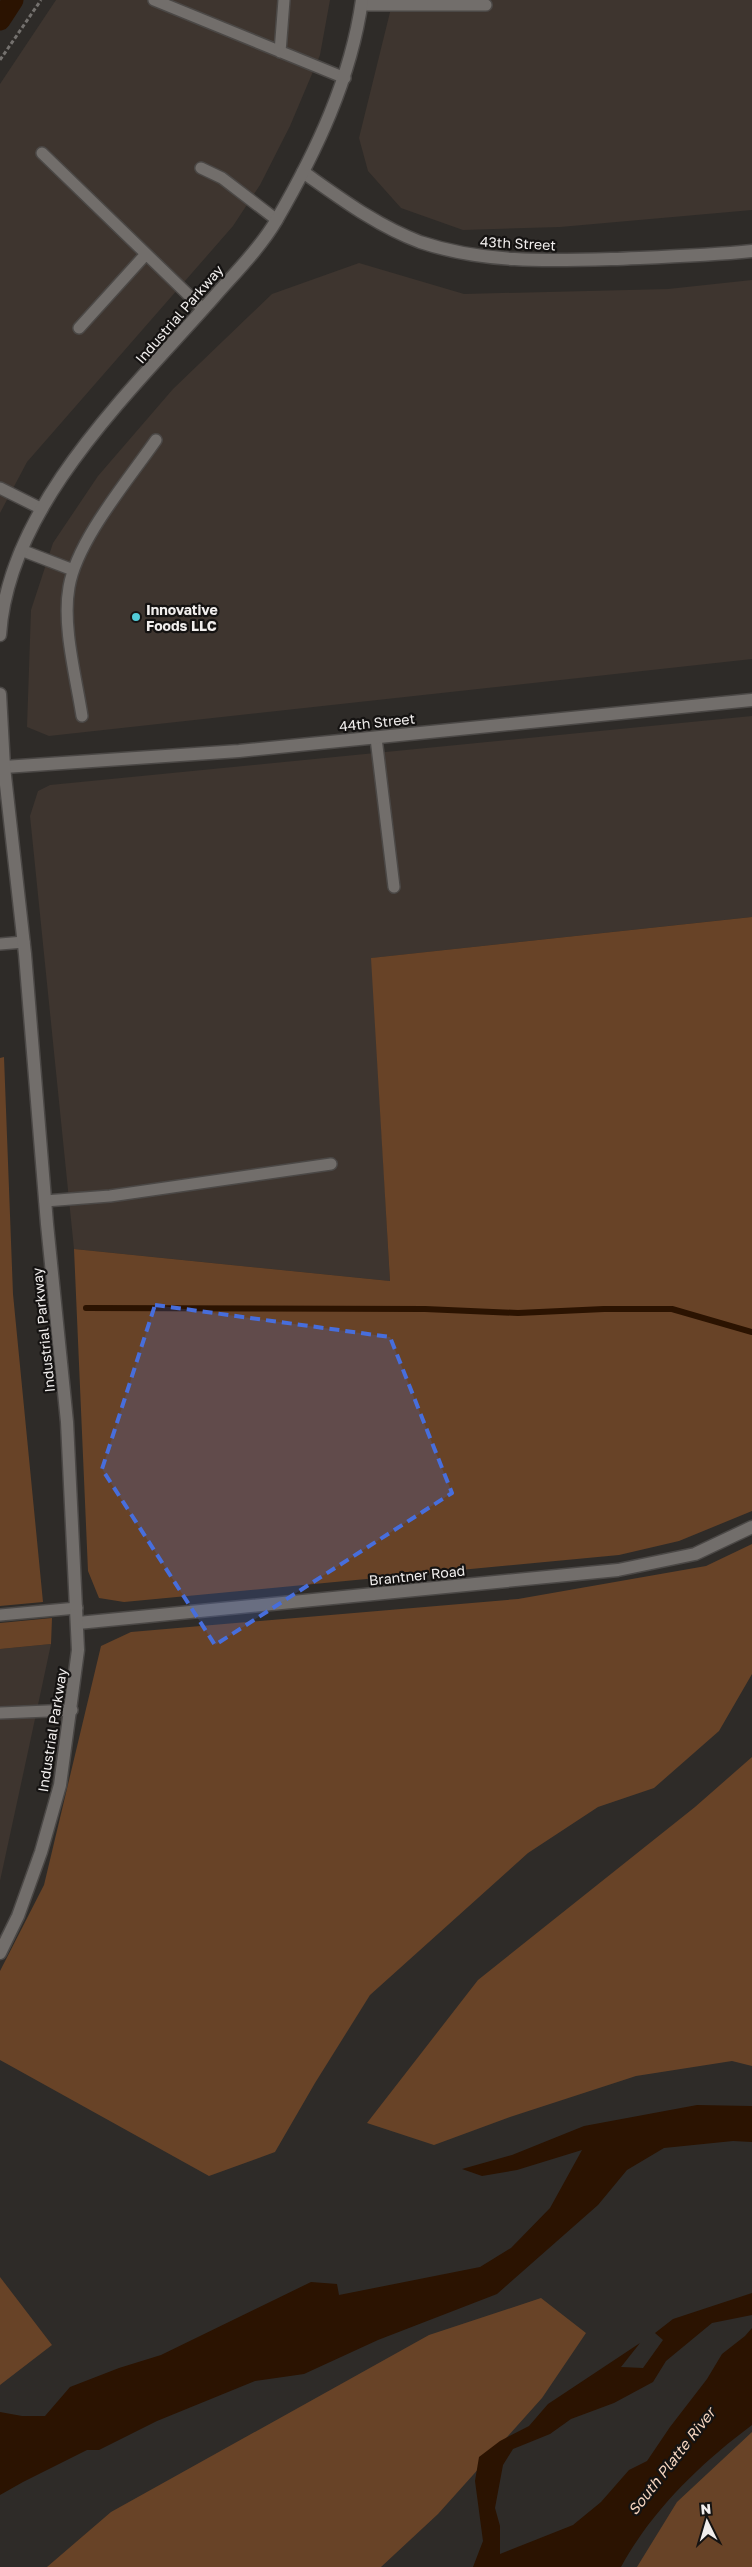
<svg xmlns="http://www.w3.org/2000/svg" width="752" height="2567" viewBox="0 0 752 2567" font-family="'Golos Text',sans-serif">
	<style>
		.built { fill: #3e352f }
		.green { fill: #684327 }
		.water { fill: #2b1301 }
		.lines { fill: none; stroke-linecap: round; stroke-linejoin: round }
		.stream { stroke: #2b1301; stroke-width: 6 }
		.canal { stroke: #2b1301; stroke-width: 21 }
		.service-casing { stroke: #4b4846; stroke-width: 14 }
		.minor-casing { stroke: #4b4846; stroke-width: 15 }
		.tertiary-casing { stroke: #4b4846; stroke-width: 15 }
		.path { stroke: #74716e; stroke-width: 3; stroke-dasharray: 4 2.5; stroke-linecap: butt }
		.service { stroke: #726e6b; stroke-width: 11 }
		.minor { stroke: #726e6b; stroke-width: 12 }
		.tertiary { stroke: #726e6b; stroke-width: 12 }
		.marked { fill: #476edc; fill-opacity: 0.2; stroke: #476edc; stroke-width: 4; stroke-dasharray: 10 6; stroke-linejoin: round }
		.poi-dot { fill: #52cbd8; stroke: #151312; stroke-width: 2 }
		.labels { text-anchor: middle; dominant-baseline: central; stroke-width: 4.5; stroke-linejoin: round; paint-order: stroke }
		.street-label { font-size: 14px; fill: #f1eeed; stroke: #151312 }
		.poi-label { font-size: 14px; font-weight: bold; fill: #f1eeed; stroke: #151312; text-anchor: start }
		.water-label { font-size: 15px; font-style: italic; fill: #f4d4bf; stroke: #151312 }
	</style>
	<rect width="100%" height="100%" fill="#2e2b28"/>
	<path class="built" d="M56,0h274l-10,55 -30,71 -30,59 -27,41 -206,236 -27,51v-429z
		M393,0h359v210l-192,17 -97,3 -62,-22 -33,-37 -9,-33z
		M359,263l105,31 204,-5 84,-9v379l-703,77 -22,-9 4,-117 22,-67 45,-67 75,-87 99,-95z
		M752,716v201l-380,41 18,323 -316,-32 -44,-433 8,-25 12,-6z
		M51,1644l-22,103 -29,134v-232z"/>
	<path class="green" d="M752,917v594l-73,30 -60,14 -495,47 -25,-4 -11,-27 -14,-322 316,32 -19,-323z
		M4,1057l9,237 30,308 -43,4v-548z
		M752,1544v130l-33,57 -65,57 -56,19 -70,46 -158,142 -55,88 -40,69 -66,24 -209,-116v-89l44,-86 57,-239 30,-14 387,-33 188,-33z
		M52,1618l-1,26 -51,5v-26z
		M752,1757v309l-20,-5 -96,15 -126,41 -76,28 -67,-22 111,-143 217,-173z
		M0,2277l52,68 -52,40z
		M541,2298l45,35 -44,65 -104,116 -57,53h-334l64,-55 318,-177z
		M752,2432v135h-115l40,-65z"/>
	<path class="water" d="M697,2105l55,1v36l-19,-1 -69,7 -37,22 -29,35 -101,89 -119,46 -74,34 -49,7 -98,40 -58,29h-12l-64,32 -23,13v-83l22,4h23l25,-29 49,-19 42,-13 150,-73 26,2 2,11 141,-28 31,-19 39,-40 32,-58 -65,20 -35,6 -20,-7 50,-14 72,-29z
		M752,2293v22l-40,8 -46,38 -13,21 -39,21 -43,16 -21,15 -37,15 -10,16 -8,43 5,18v28l73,-29 28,-23 28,-32 18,-9 23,-34 37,-48 15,-25 23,-18 7,-8v97c-51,38 -100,85 -131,142h-148l10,-26 -8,-60 4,-24 21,-16 29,-15 19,-22 92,-61 -19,24 22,1 20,-28 -8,-7 18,-14z"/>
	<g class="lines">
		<path class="stream" d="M86,1308l339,1 93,4 86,-4h68l80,23"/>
		<path class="canal" d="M0,20l13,-20"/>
		<g class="service-casing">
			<path id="service" d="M154,0l191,78
				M362,5h124
				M280,52l4,-52
				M42,153l161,156
				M201,168l21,10 55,42
				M79,328l67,-74
				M0,488l42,21
				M21,550l52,20
				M82,716c-6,-39 -20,-90 -13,-129 8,-47 60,-108 87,-147
				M376,738l18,149
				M0,944l24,-2
				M45,1201l65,-5 221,-32
				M0,1615l77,-7
				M0,1713l72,-3"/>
		</g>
		<g class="minor-casing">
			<path id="minor" d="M303,172c37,26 74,54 117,70 63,21 126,19 192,17 47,-2 93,-3 140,-8
				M4,767l235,-16 513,-51
				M78,1623l540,-53 77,-16 57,-27"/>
		</g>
		<g class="tertiary-casing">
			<path id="tertiary" d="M0,635c8,-130 132,-245 214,-338 21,-24 46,-49 62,-76 40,-69 75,-142 86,-221
				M0,694l4,73 21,187 22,270 20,198 11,228 -18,135 -19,67 -23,64 -18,37"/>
		</g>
		<path class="path" d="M0,60l41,-60"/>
		<use href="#service" class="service"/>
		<use href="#minor" class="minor"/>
		<use href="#tertiary" class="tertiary"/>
	</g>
	<path class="marked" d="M155,1305l235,32 62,156 -237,152 -113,-176z"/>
	<circle class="poi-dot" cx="136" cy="617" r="5"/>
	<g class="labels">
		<g class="street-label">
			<text transform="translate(518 243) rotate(3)">43th Street</text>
			<text transform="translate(179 314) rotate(-49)">Industrial Parkway</text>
			<text transform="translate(377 722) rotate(-6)">44th Street</text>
			<text transform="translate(43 1330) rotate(-96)">Industrial Parkway</text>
			<text transform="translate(417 1575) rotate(-6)">Brantner Road</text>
			<text transform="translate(52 1730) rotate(-81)">Industrial Parkway</text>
		</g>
		<g class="poi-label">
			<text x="146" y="609">Innovative<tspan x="146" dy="16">Foods LLC</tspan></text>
		</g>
		<g class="water-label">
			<text transform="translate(671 2461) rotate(-52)">South Platte River</text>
		</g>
	</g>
	<g transform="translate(707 2522) rotate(355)" stroke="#151312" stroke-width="4" paint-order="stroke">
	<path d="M0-4L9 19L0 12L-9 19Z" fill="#f1eeed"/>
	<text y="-8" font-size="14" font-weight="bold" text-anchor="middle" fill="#f1eeed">N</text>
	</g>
</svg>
